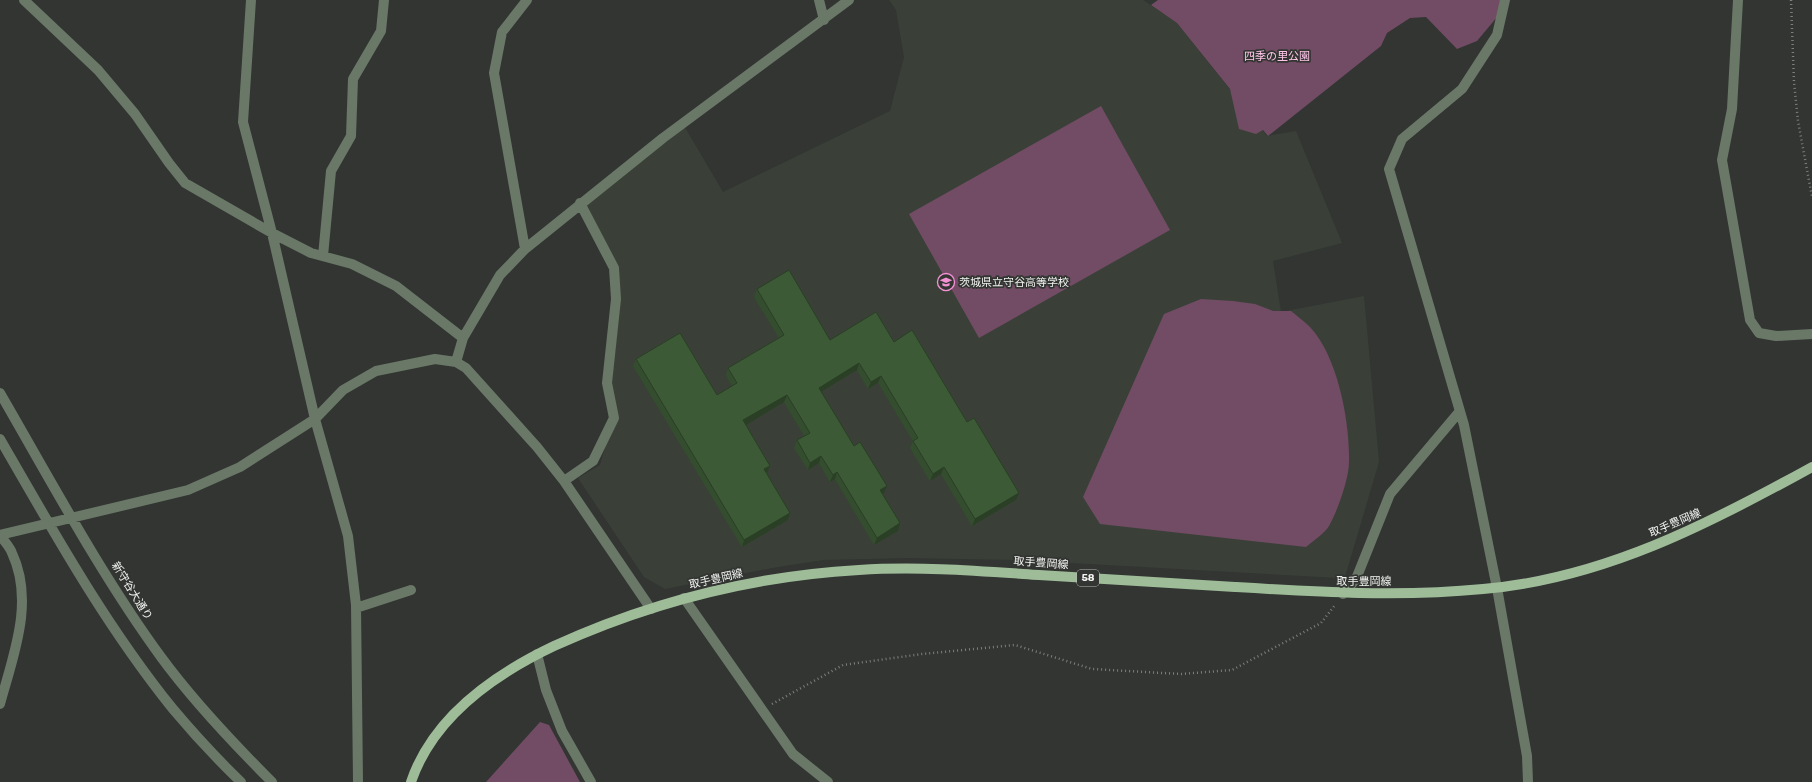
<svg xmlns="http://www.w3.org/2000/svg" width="1812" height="782" viewBox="0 0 1812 782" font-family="Rubik,'Noto Sans JP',sans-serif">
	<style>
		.built { fill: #3a4038 }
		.green { fill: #714c64 }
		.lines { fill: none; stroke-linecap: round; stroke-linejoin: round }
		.path { stroke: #7d7f7d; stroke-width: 2.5; stroke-dasharray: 1 3; stroke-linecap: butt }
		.minor { stroke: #6a7867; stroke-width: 10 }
		.major { stroke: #9fbc99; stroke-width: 10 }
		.wall { fill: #344d2e }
		.shaded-wall { fill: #2a3f25 }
		.building { fill: #3c5a35; stroke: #2a3f25 }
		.labels { text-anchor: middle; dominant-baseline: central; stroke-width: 3.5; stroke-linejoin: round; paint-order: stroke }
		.shield { fill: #323532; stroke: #b8bab8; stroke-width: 1 }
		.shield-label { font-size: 10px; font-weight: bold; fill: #f2f3f1 }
		.park-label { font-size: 11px; fill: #fec5e9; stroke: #323532 }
		.poi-label { font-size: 11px; fill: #f2f3f1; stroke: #323532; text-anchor: start }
		.street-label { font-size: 11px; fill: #f2f3f1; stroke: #323532 }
	</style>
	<rect width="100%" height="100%" fill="#323532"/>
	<path class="built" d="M889,0h254l34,23 90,113 29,-5 46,112 -69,18 8,51 83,-16 15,166 -34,115 -6,1 -321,-18 -110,-2 -85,2 -51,8 -107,21 -21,-12 -66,-99 22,-13 14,-47 -7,-35 7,-115 -34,-65 103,-79 40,68 167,-81 14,-54 -8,-47z"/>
	<path class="green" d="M1158,0h344l1,10 -26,31 -20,8 -31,-32 -16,1 -23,15 -6,13 -113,90 -5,-6 -7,4 -17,-5 -9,-40 -53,-66 -26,-18z
		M1101,106l69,124 -191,108 -70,-124z
		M1201,299l32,2 22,3 18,7h18c6,5 13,10 19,16 28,30 40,95 39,135 0,17 -12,50 -20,64 -5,8 -16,15 -23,21l-206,-23 -17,-27 81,-183z
		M540,722l9,3 31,57h-94z"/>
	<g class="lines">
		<path class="path" d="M1791,0l3,82 4,39 14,76
			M772,704l71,-39 79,-11 93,-9 77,24 89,5 51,-4 89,-47 14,-18"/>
		<path class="minor" d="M24,0l74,70 37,44 34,49 16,20 87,50 39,20 41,11 44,22 67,52
			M251,0l-8,122 29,111 43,186 33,117 8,69 2,177
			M819,0l5,20
			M1505,0l-8,35 -35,54 -60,50 -13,30 75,256 33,163 30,168 1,26
			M1738,0l-6,109 -10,51 28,160 9,13 17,3 36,-2
			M525,249l-31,-176 8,-41 25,-32
			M323,256l8,-85 20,-35 2,-57 28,-48 3,-31
			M456,362l7,-24 37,-63 25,-26 138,-111 186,-138
			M0,393c51,88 101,182 161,264 33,45 72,86 111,125
			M0,439c53,92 106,187 173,270 21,25 44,50 68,73
			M564,481l29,-20 21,-43 -7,-35 9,-84 -2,-31 -34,-65
			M0,535l188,-45 52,-23 75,-48 28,-29 33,-19 59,-12 21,3 10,6 71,79 27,34 87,128
			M1343,594l13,-15 34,-85 70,-83
			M684,598l109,156 35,28
			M356,608l55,-18
			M537,654l9,36 16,41 29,51
			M0,704c13,-48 35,-102 12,-151 -2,-6 -8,-12 -12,-18"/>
		<path class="major" d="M411,782c22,-65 84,-108 143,-136 97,-44 199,-70 305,-76 60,-4 121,1 180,5 66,4 131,8 196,12 83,5 165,10 248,2 119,-10 226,-65 329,-122"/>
	</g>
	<path class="wall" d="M757,289l73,51 64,2 73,80 49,78 -44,26 -31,-52 -11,7 -20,-33 3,-7 -35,-58 -10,6 -11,-19 -36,22 33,54 30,47 -1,1 15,37 -24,14 -39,-66 -5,3 -11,-19 -11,7 -14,-22 3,-8 7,-4 -20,-34 -38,23 21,48 23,40 -2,7 -46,27 -109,-181 3,-7 81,36 15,-9 -6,-10 2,-8 51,-30 -25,-41z"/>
	<path class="shaded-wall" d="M859,363l-2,7 -41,25 3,-7z
		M881,376l-3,7 -10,6 3,-7z
		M787,395l-3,7 -43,26 2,-8z
		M821,456l-2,7 -11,7 2,-7z
		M770,466l-3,7 -3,-4z
		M944,467l-3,7 -11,7 3,-7z
		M837,472l-2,7 -5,3 3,-7z
		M887,486l-3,7 -7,4 3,-7z
		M1019,493l-3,7 -44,26 3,-7z
		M790,513l-2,7 -46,27 2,-7z
		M900,523l-2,8 -24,14 3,-7z"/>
	<path class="building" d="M789,270l41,70 46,-28 18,30 18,-12 55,92 7,-4 45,75 -44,26 -31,-52 -11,7 -20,-33 5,-3 -37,-62 -10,6 -12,-19 -40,25 35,58 6,-4 27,44 -7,4 20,33 -23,15 -40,-66 -4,3 -12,-19 -11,7 -13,-23 13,-7 -23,-38 -44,25 27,46 -6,3 26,44 -46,27 -108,-181 44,-26 37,62 20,-12 -9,-15 56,-33 -27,-46z"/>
	<defs>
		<g id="school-ring" transform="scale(0.9)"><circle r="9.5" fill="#323532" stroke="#f491d4" stroke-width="1.5"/><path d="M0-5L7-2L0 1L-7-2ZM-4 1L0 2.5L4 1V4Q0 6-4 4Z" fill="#f491d4"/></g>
	</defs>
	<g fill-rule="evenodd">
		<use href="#school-ring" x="946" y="282"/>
	</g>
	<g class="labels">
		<rect class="shield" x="1077" y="570" width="22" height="16" rx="3"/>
		<g class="shield-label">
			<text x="1088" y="578">58</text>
		</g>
		<g class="park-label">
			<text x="1277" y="56">四季の里公園</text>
		</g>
		<g class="poi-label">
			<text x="959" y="282">茨城県立守谷高等学校</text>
		</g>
		<g class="street-label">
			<text transform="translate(1675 523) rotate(-23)">取手豊岡線</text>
			<text transform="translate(1041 563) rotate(4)">取手豊岡線</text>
			<text transform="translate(716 579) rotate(-13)">取手豊岡線</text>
			<text x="1364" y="581">取手豊岡線</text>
			<text transform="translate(132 591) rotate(58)">新守谷大通り</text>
		</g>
	</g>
</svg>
